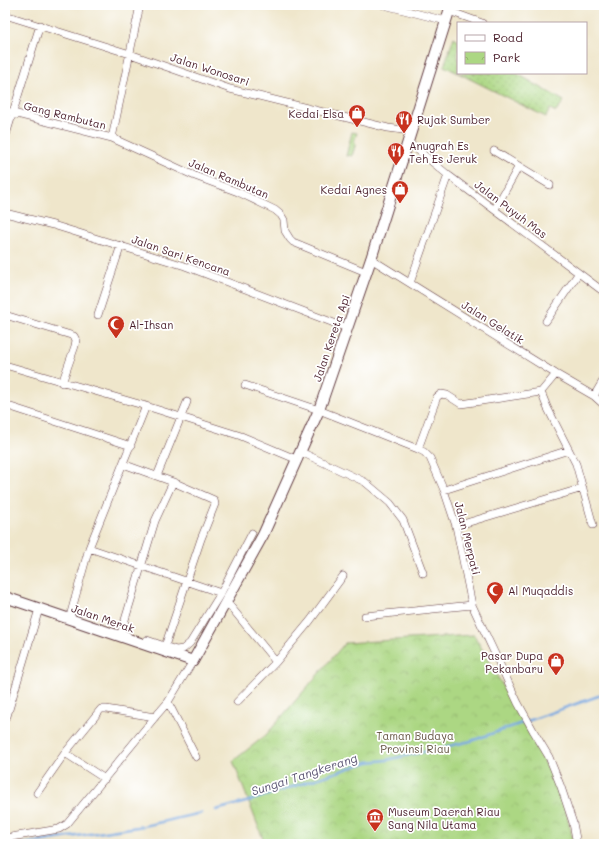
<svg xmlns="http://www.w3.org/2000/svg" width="609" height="849" viewBox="0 0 609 849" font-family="Mali,sans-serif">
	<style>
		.grass { fill: url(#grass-dots); stroke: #7b7b57 }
		.park { fill: url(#park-crowns); stroke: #7b7b57 }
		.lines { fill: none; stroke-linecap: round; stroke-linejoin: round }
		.stream { stroke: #77a8e2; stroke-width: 2.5 }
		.street-casing { stroke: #633d43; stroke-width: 8 }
		.secondary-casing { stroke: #633d43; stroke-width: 12 }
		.street { stroke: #fff; stroke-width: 7 }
		.secondary { stroke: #fff; stroke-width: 10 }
		.labels { text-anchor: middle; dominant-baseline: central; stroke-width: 3.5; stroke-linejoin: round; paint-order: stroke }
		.street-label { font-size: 11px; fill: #4a1f2b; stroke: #fff }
		.poi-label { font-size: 11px; fill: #4a1f2b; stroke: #fff; text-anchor: start }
		.park-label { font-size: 11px; fill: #675645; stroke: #fff }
		.water-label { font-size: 12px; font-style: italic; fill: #5c5674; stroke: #fff }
	</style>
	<defs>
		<pattern id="grass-dots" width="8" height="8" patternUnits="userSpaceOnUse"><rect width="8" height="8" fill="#acd783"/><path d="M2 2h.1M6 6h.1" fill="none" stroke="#96b871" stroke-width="1.8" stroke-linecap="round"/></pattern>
		<pattern id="park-crowns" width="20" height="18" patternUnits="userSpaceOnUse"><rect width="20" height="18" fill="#acd783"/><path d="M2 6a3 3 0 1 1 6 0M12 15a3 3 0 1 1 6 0" fill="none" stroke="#96b871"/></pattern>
	</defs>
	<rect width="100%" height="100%" fill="#fff"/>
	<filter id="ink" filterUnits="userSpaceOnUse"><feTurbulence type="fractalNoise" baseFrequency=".025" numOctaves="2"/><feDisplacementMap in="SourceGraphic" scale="8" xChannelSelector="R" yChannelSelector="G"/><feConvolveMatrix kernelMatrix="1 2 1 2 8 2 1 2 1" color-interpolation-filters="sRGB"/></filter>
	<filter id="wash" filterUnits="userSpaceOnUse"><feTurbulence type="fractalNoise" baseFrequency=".012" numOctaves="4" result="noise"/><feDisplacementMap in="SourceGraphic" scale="16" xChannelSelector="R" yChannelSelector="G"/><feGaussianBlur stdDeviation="0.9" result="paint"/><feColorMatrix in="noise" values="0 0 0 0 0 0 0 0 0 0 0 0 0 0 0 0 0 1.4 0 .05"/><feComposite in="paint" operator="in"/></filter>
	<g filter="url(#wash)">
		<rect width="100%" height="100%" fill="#efe6cb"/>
		<path class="grass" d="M454,37l4,3v33h58l48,28 -8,11 -6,-3 -4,8 -102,-51z
			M352,132l5,1 -3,9 2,1 -4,13 -4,-1 -1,2 -1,-1z"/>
		<path class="park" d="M474,635l64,113 26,54 10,42h-309l-32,-83 33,-26 79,-92z"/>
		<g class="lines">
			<path class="stream" d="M216,810l30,-8 122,-40 19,-2 84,-19 133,-47
				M23,844l121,-18 57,-13"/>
		</g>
	</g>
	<g filter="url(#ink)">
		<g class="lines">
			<g class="street-casing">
				<path id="street" d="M384,5l62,16
					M449,11l33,12
					M5,15l125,39 100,35 158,39 23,3
					M5,111l107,27 83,38 43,16 37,18 6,5 3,5 1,11 5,8 3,3 73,30
					M5,138l35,-113
					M112,138l28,-133
					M407,141l41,34 156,117
					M494,151l56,34
					M495,209l24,-43
					M5,213l48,12 132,41 162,62
					M371,259l185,115 38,22 10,9
					M410,283l38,-108
					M5,315l69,21 2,4 -1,6 -13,37
					M98,315l23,-70
					M546,321l32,-47
					M5,365l141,41 95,30 57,24
					M245,385l74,25 99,39 6,3 6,6 14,32 12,36 16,79 46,98 16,29 15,25 12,30 12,36 4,21
					M541,392l6,15 29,57 17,61
					M594,396l10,-17
					M5,405l126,41
					M418,449l19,-52 4,-3 6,1 14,9 80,-12 15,-18
					M301,452l64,30 25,21 13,17 20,53
					M123,464l50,18 41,18 1,4 -14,35 -36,107
					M157,476l30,-74
					M444,490l125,-40
					M456,526l127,-38
					M89,548l132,45
					M226,601l50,61 -39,40
					M365,616l107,-11
					M69,620l20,-72 57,-142
					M127,635l-6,-2 34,-112 18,-39
					M147,640l29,10 7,-1 7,-6 31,-50 31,-60
					M276,662l34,-41 33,-45
					M168,702l28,55
					M7,716l32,-107
					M65,753l40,26
					M37,793l28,-40 36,-44h5l49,8
					M5,838l54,-9 8,-5 88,-107 13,-15 25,-41"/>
			</g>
			<g class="secondary-casing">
				<path id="secondary" d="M5,597l188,64 70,-126 56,-125 52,-151 80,-254"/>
			</g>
			<use href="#street" class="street"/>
			<use href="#secondary" class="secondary"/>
		</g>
	</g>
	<defs>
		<g id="shop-pin" transform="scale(0.9)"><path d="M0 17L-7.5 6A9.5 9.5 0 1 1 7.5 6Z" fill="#c8321e" stroke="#fff"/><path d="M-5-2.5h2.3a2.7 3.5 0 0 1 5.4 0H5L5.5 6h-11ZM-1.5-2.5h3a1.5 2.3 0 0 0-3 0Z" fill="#fff"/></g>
		<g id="restaurant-pin" transform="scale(0.9)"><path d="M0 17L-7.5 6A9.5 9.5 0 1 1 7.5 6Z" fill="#c8321e" stroke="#fff"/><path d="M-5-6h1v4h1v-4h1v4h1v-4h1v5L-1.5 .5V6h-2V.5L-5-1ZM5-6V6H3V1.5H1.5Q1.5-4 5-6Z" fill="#fff"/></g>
		<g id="mosque-pin" transform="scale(0.9)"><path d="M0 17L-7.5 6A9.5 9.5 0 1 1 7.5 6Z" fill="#c8321e" stroke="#fff"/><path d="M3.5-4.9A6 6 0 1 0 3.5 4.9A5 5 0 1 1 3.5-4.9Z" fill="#fff"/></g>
		<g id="museum-pin" transform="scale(0.9)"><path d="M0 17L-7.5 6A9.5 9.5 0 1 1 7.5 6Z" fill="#c8321e" stroke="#fff"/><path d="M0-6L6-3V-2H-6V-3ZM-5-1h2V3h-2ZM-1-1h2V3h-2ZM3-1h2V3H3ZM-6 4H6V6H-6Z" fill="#fff"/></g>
	</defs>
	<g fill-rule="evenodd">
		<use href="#shop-pin" x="357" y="113"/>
		<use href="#restaurant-pin" x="404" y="119"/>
		<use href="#restaurant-pin" x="396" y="151"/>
		<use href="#shop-pin" x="400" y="189"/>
		<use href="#mosque-pin" x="116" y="324"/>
		<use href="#mosque-pin" x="495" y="590"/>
		<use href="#shop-pin" x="556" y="661"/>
		<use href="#museum-pin" x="375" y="817"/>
	</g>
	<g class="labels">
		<g class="street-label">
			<text transform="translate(210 69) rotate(18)">Jalan Wonosari</text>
			<text transform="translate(65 115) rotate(14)">Gang Rambutan</text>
			<text transform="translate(229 178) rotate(23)">Jalan Rambutan</text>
			<text transform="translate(511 209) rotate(37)">Jalan Puyuh Mas</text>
			<text transform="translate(181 255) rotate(19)">Jalan Sari Kencana</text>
			<text transform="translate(493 322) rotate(32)">Jalan Gelatik</text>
			<text transform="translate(331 338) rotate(-71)">Jalan Kereta Api</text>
			<text transform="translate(468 538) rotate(76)">Jalan Merpati</text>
			<text transform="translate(103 618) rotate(19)">Jalan Merak</text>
		</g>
		<g class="poi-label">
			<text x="344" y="113" text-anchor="end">Kedai Elsa</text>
			<text x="417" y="119">Rujak Sumber</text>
			<text x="409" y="145">Anugrah Es<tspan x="409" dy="13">Teh Es Jeruk</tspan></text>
			<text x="387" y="189" text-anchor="end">Kedai Agnes</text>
			<text x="129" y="324">Al-Ihsan</text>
			<text x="508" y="590">Al Muqaddis</text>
			<text x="543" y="655" text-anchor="end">Pasar Dupa<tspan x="543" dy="13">Pekanbaru</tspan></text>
			<text x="388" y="811">Museum Daerah Riau<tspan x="388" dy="13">Sang Nila Utama</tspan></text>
		</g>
		<g class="park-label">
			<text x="415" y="735">Taman Budaya<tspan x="415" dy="13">Provinsi Riau</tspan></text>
		</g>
		<g class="water-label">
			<text transform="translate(304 774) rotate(-18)">Sungai Tangkerang</text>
		</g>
	</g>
	<rect width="609" height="849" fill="none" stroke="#fff" stroke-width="20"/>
	<rect x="457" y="22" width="130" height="52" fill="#ffffff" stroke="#b7a5aa"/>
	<rect x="465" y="35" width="20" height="6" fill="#ffffff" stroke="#b7a5aa"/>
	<text x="493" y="42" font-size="12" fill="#4a1f2b">Road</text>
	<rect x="465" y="52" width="20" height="12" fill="url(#park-crowns)" stroke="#b7a5aa"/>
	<text x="493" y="62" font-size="12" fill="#4a1f2b">Park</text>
</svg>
